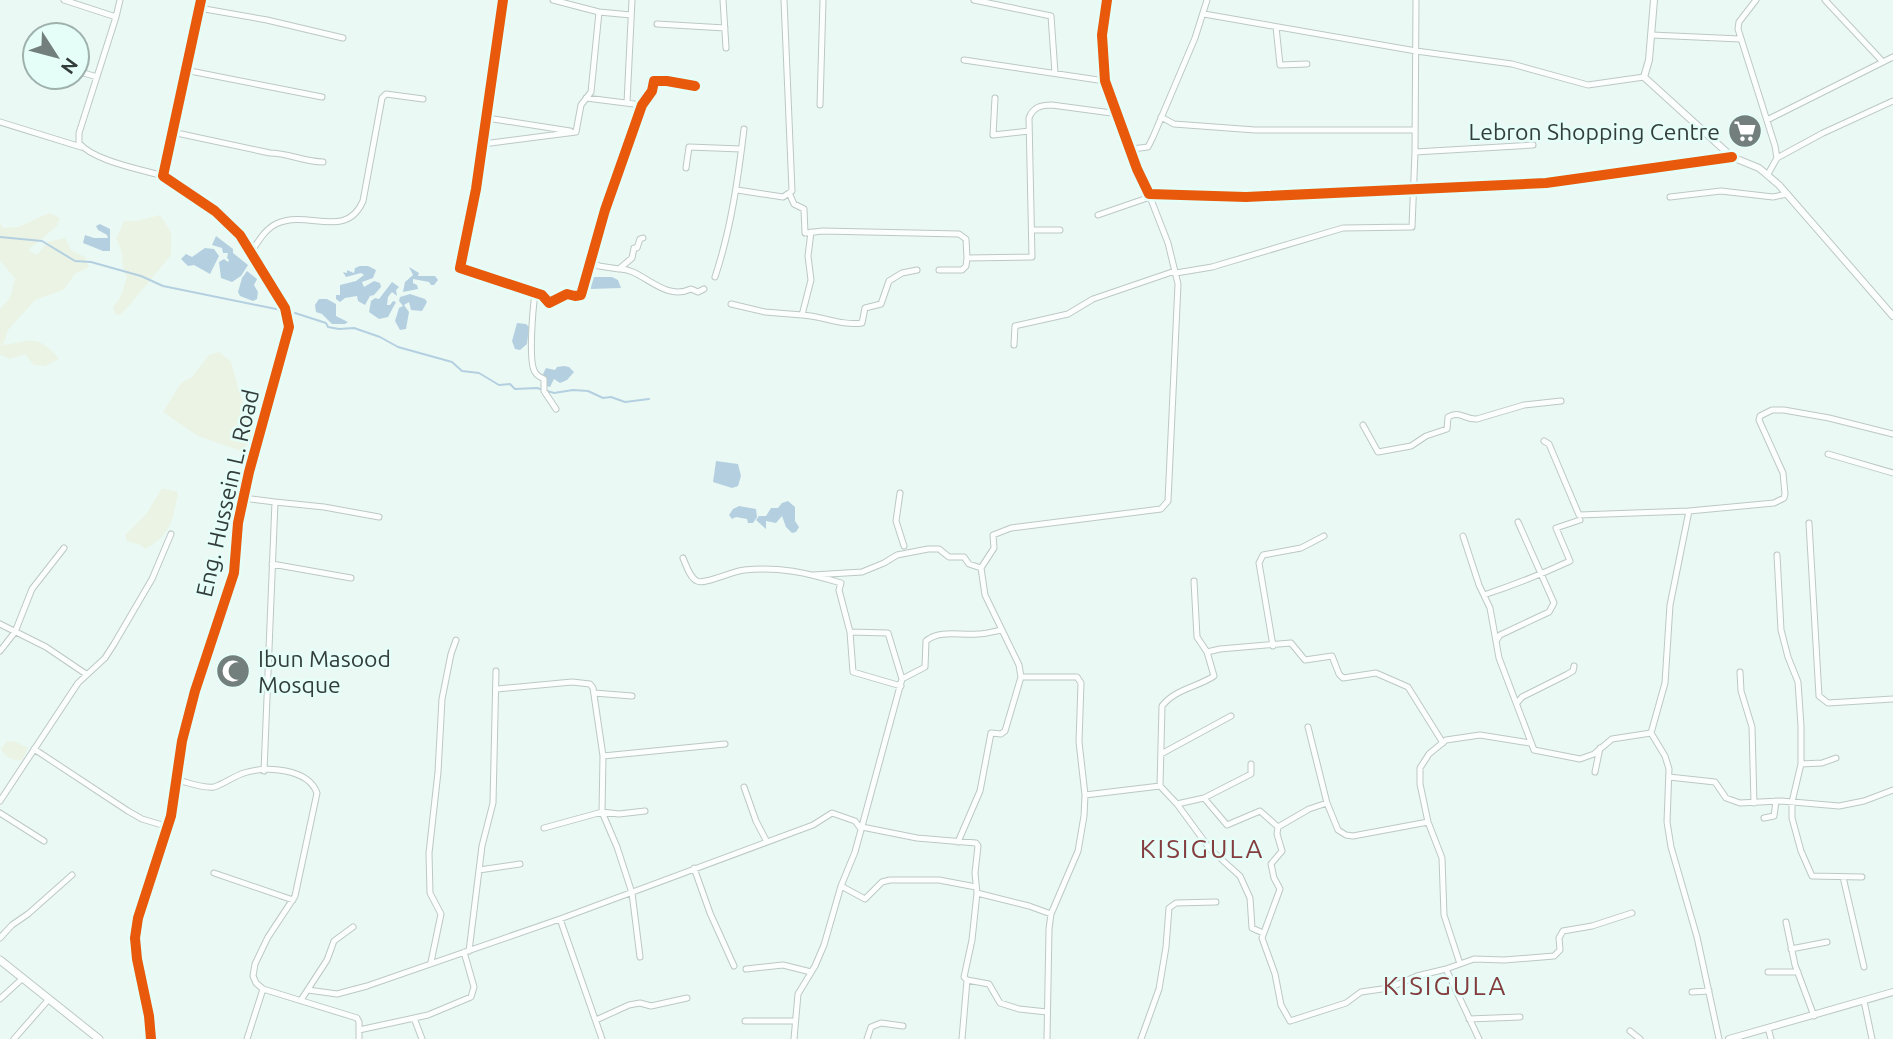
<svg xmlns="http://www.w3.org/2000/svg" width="1893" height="1039" viewBox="0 0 1893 1039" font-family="Ubuntu,sans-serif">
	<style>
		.green { fill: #eaf3e4 }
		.water { fill: #b4d0e0 }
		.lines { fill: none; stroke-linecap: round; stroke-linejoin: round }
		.stream { stroke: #b4d0e0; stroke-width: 2 }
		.minor-casing { stroke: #bcc8c5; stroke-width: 7 }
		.tertiary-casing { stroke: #bcc8c5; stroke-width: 8 }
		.secondary-casing { stroke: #bcc8c5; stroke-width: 9 }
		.minor { stroke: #fcfefe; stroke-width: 5 }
		.tertiary { stroke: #fcfefe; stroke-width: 6 }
		.secondary { stroke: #fcfefe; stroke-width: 7 }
		.cycleway-casing { stroke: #e5fff8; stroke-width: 15 }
		.cycleway { stroke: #e8590c; stroke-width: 10 }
		.labels { text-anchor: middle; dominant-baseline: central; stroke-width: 5; stroke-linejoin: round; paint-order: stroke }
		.poi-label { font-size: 23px; fill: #333d3b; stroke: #e5fff8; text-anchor: end }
		.street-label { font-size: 23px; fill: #333d3b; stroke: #e5fff8 }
		.quarter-label { font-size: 26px; letter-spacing: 2px; fill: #843c3e; stroke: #e5fff8 }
	</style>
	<rect width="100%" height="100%" fill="#ebf9f5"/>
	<path class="green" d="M49,213l11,5 -3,8 -29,24 9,5 11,-13 17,-4 6,12 14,7 4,10 -14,7 -12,16 -28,10 -27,30 -5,15c27,-4 35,-12 56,14l-14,7 -11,-1 -9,-11 -15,5 -10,-4v-46l10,-11 5,-20 -15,-17v-38l3,5 15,-1z
		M160,215l11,17v23l-44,53 -7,7 -5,-1 -2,-6 8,-12 6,-19c-9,-15 0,-21 -11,-38l8,-18h13z
		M219,352l12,10 11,39 13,22 -11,29 -46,-16 -35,-24 18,-29 11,-6 17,-22z
		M162,488l16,4c-5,28 -7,43 -33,57l-4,-4 -14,-4 -2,-6 22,-22z
		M7,741h7l14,7 -6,12c-9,2 -17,-3 -21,-11z"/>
	<path class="water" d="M100,224l10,5v22h-7l-20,-8 2,-8 9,3h14l-1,-3 -9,-5 -2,-4z
		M216,236l17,13v4l15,12 -7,11 -9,6 -11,-4 -2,-16 5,-3 4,3 1,-2 -2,-2 1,-5h-5l-1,-5 -10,-3z
		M205,248l9,1 5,7 -9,18 -16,-9 -6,1 -7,-7 5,-5 6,3z
		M360,266h8l8,4 -3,8 -11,4 2,5 10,-6 6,2 1,4 -7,8 -4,1 -5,9 -7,-4 -1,-5 -12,2 -5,4 -4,-3v-4h4v-10l16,-4 8,-6 -3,-2 -15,4 -3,-5 4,1v-3l7,3 1,-5z
		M409,267l10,6 -1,3h17l3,4 -4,5h-3l-2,-3 -16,-3v4l4,2 1,4 -15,3 2,-10 8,-7z
		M247,271l10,8 -3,6 4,7 -1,7 -4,2 -13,-5 -2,-4 4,-14z
		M590,277h22l6,3 3,8 -30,1 -5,-6z
		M392,282l7,5 -3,3 1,6 -5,-4 -4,5 -1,8h3l3,-4 3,1 -8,15 -9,2 -10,-7 2,-11 4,-3 4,1z
		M410,294l15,5 2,3 -5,9 -11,-1 -2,-8 -5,3 5,7 -3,17 -6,1 -5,-9 4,-13 4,-2 -4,-5 1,-4z
		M319,299h8l9,5v12l12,6 -3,2h-13l-10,-10 -6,-2 -1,-7z
		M517,323l9,1 3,3 -2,17 -7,6 -5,-1 -3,-8z
		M564,366l5,1 5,5 -7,8 -7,3 -6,-4 -4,8 -3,-1 -1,-7 -3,-5 3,-6 9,2 2,-3z
		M716,461l22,3 3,12 -3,10 -6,2 -19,-6z
		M788,501l7,6v14l4,6 -3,5 -4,1 -6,-6 -4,-11 -6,7 -10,-2v8l-10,-9 3,-4h7l5,-8h7l4,-5z
		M739,506l17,3 1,8 -4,6h-5l-1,-4 -11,-2 -4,2 -3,-4 4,-6z"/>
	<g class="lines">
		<path class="stream" d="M0,237l42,4 33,20 16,1 50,14 22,10 118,24
			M295,313l31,10 2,4 11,2 15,-1 26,9 18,10 54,15 10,9 17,2 20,12 11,-1 5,5 22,-1 17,5 19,-3 15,1 15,7 8,-1 14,5 24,-3"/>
		<g class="minor-casing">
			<path id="minor" d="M64,0l52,17 -37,116v10c15,18 61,26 84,33
				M503,0l-27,189 -16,79 82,27 7,8 18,-9 8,2 6,-1 24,-85 37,-105 10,-14 2,-10h13l28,5
				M553,0l46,12 32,3
				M723,0l3,48
				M974,0l77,16 4,57
				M1107,0l-5,35 3,46 32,88 12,25 97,3 300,-14 186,-26
				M1756,0l-17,22 -1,7 37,117 2,12 -9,16
				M1825,0l58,62
				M199,8l68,12 76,18
				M1204,14l212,37 96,13 76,21 56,-8
				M116,17l4,-17
				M657,24l68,4
				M1276,27l4,38 27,-1
				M1652,35l88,4
				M964,60l141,21
				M185,70l137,27
				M77,71l20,6
				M586,98l56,7
				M995,98l-2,37 36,-4
				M627,103l5,-103
				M820,105l3,-105
				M1161,117l13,7 81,6h160
				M487,118l83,13
				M1767,120l126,-63
				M0,122l81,25
				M172,132l98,21c18,0 35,9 53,9
				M483,144l93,-12 5,-27 10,-13 8,-80
				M1132,149l16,-2 5,-10 42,-99 12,-38
				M1415,152l118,-7
				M1777,158l46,-25 70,-32
				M686,168l3,-21 52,2
				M737,190l46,7 9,-6 -8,-191
				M790,195l4,9 10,5 1,24 18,-2 136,3 7,5 1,19
				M1670,197l51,-6 52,6 14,-3
				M1032,230h28
				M252,251c7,-11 14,-23 26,-28 31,-13 68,17 85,-22l19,-103 4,-4 37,5
				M590,261l9,5 20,3 13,-11 2,-10h3l3,-9 3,-1
				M619,269c23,-1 44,33 72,20l7,3 6,-3
				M939,270h23l4,-4 1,-8 65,-1 -3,-139c4,-11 12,-13 23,-13l67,9
				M1176,273l36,-6 131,-39 69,-1 3,-75 1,-152
				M715,277c16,-48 23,-98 29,-148
				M535,293c-2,15 -7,69 0,79 2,4 5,5 9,7v12l12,18
				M731,304l34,8 37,3 9,-35 -3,-24 3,-24
				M802,315c21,1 39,11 60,8l3,-15 16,-4 8,-23 13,-8 15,-3
				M1014,345l1,-19 53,-12 25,-15 82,-28
				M1363,425l15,27 33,-6 15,-10 21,-7 1,-12c12,-7 17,3 29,2l47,-14 37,-4
				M1544,441l5,3 30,71 110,-4 85,-8 10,-5 1,-4 -2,-21 -24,-53 1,-4 12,-6h12l45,8 64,16
				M1828,454l65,19
				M900,493l-4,28 8,25
				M243,498l32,4 -11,269
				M275,502l49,5 55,10
				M1689,511l-19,94 -5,78 -14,50 14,23 4,13 -2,53 4,25 26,90 22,102
				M1809,523l10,173 9,7 65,-4
				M1463,536l16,49 11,23 9,50 35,92 46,9 14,-5 18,-15 39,-6
				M1777,555l4,75 7,27 10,25 3,44v38l-9,38v16l9,33 11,25 50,1
				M683,558c3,7 7,20 14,23 7,4 36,-10 47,-11 34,-4 64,3 97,13l-2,7 11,42 3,40 48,14
				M272,564l79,14
				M981,568l13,-20 -1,-13 18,-7 150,-19 7,-8 10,-217 -10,-41 -18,-46 -52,18
				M813,575l49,-3 22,-9 13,-8 31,-6h11l10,8h15l5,7 12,4 4,27 34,70 2,12 -16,54 -4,3 -10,-1 -11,58 -22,51
				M1194,581l3,56 10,15 13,-3 71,-6 14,17 27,-4 7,18 4,4 33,-5 32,14 35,56
				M1484,595c30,-10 58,-21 86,-34l-14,-33 24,-8
				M0,624l46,23 40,27
				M850,632l38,1 14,46
				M1496,641l4,-6 49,-23 5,-9 -36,-81
				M1273,646l-14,-83 4,-8 38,-7 23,-12
				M0,651l15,-19 17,-43 32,-41
				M1207,652l7,24c-16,11 -39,13 -52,30l-2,80 17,18 27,-6 23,27 33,-14 18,16 31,-18 18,-6
				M1740,672l1,19 11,36 2,76
				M1021,677h56l4,6 -2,59 6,53 -1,21 -6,35 -27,63 -2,15 -2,110
				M497,689l75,-7 18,2 3,4 10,68 -1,56 -58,16
				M594,693l38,3
				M1517,703l5,-6 44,-22 7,-4 1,-5
				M1308,727l19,76 11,27 8,5 7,1 75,-14
				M34,749l94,62 14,8 20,6 4,7
				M1161,754l70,-38
				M603,756l122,-12
				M1801,764l21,-1 14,-5
				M1595,772l5,-24
				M1669,777l46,5 11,16 14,5 41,-2 58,5 25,-5 29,-11
				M177,780c10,2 27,9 37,7 10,-3 20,-11 30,-14 22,-7 64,-5 73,20l-22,103 -27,41 -13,27 -2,12 3,7 7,6 94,29 2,4v17
				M744,787l12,34 11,21
				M1085,795l75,-9
				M1204,798l47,-24v-10
				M0,801l78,-118 27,-25 9,-14 38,-65 19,-45
				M1177,804l33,45 30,27 10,22 2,30 11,5
				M0,813l44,28
				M1764,818l10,-2 2,-15
				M862,827l55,11 59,5 2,3 -3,27 2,20 52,13 22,8
				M1278,827l-1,7 5,17 -11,13 3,14 6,11 -18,49 13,36 6,31 9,16 56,-18 15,-11 28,-4 28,-12 29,-7
				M694,868l16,45 24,53
				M479,870l41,-6
				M214,873l79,27
				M1843,877l21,90
				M976,887l-37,-7h-49l-8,2 -17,17 -24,-13 14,-34 47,-173 23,-12 1,-26c14,-12 36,-5 52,-7 8,0 16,-3 24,-4
				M977,893l-5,47 -8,37 3,3 22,4 11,19 19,6 28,3
				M560,919l42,120
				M1786,922l9,43 19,51
				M0,938l12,-13 16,-11 44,-39
				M1791,949l36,-7
				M469,951l13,-105 11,-43 3,-132
				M640,957l-8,-64 -15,-46 -15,-35 17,2 26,-3
				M431,962l10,-48 -11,-21 -1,-40 9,-81 4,-73 9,-45 5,-14
				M1460,964l14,-5 30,1 50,-4 6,-6 -1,-12 4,-7 29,-5 40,-13
				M746,969l37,-4 28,7
				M1768,972h30
				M308,990l29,4 30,-8 193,-67 253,-94 19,-12 23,8 6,8
				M1692,992l17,-1
				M0,999l23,-21
				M301,1000l26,-40 7,-19 19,-14
				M1864,1001l8,38
				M414,1018l8,21
				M1469,1019l51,-2
				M596,1020l33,-15 11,-2 11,3 36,-8
				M745,1021h49
				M1768,1028l3,11
				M359,1030l69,-15 43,-18 3,-10 -10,-35
				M1630,1031l10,8
				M14,1039l35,-40
				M151,1039l-2,-23 -12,-57 -2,-21 3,-20 33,-102 11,-75 13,-50 39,-118 4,-50 11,-51 40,-145 -4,-19 -45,-73 -25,-24 -52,-35 38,-176
				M247,1039l16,-50
				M794,1039l4,-45 17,-28 9,-21 17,-59
				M867,1039l4,-12 10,-4 22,3
				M962,1039l5,-59
				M1141,1039l18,-50 7,-42 3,-39 7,-5 40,-1
				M1479,1039l-33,-70 14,-5 -16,-49 -2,-57 -14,-36 -8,-38v-16l9,-14 17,-14 34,-5 50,8"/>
		</g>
		<g class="tertiary-casing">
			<path id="tertiary" d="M1654,0l-5,60 -5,17 88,80 27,11 20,17 114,131
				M1729,1039l164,-47"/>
		</g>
		<g class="secondary-casing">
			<path id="secondary" d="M0,960l99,79"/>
		</g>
		<use href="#minor" class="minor"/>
		<use href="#tertiary" class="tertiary"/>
		<use href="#secondary" class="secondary"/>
		<g class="cycleway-casing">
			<path id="cycleway" d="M503,0l-27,189 -16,79 82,27 7,8 18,-9 8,2 6,-1 24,-85 37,-105 10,-14 2,-10h13l28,5
				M1107,0l-5,35 3,46 32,88 12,25 97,3 300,-14 186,-26
				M151,1039l-2,-23 -12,-57 -2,-21 3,-20 33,-102 11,-75 13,-50 39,-118 4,-50 11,-51 40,-145 -4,-19 -45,-73 -25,-24 -52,-35 38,-176"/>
		</g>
		<use href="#cycleway" class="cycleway"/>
	</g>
	<defs>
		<g id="supermarket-disc" transform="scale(1.75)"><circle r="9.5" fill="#737f7c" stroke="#e5fff8"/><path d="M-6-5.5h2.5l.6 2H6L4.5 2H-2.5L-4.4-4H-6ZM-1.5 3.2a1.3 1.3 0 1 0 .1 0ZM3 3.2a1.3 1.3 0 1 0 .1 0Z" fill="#fff"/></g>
		<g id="mosque-disc" transform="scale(1.75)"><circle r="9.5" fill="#737f7c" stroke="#e5fff8"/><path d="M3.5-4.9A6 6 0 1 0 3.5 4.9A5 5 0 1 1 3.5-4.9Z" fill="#fff"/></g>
	</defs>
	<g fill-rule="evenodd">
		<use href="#supermarket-disc" x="1745" y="131"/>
		<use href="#mosque-disc" x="233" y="671"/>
	</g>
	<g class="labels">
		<g class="poi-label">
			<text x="1720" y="131">Lebron Shopping Centre</text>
			<text x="258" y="658" text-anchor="start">Ibun Masood<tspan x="258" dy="26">Mosque</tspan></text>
		</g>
		<g class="street-label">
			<text transform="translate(227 493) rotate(-77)">Eng. Hussein L. Road</text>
		</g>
		<g class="quarter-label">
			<text x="1202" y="848">KISIGULA</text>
			<text x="1445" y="985">KISIGULA</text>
		</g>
	</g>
	<g transform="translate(56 56) rotate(126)"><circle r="33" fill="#e5fff8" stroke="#9eb1ac" stroke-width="2"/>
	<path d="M0-5L12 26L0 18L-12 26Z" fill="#737f7c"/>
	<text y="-10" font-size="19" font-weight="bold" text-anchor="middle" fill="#333d3b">N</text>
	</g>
</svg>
